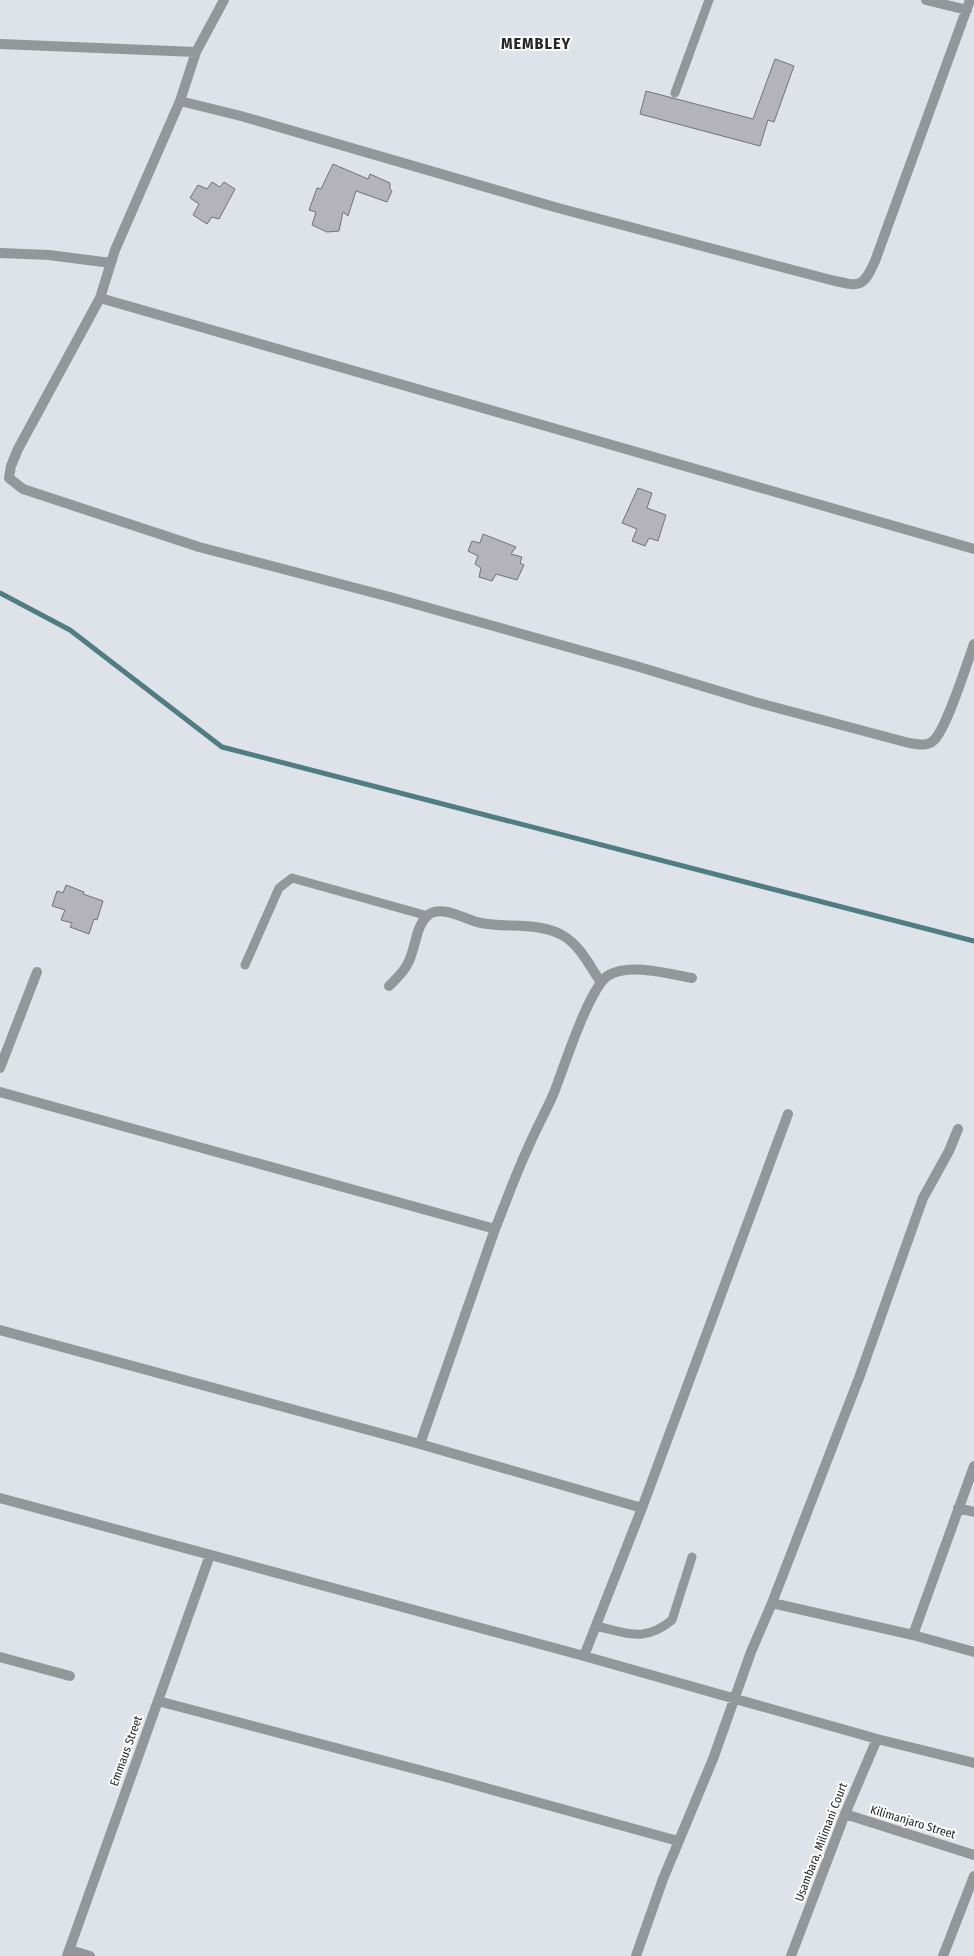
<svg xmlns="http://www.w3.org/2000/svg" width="974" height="1956" viewBox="0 0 974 1956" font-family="'Fira Sans Condensed',sans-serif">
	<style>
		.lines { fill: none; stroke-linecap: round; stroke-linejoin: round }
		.stream { stroke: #507d82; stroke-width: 5 }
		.building { fill: #b4b3ba; stroke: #737279 }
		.service { stroke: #939799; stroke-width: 9 }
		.minor { stroke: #939799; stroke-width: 10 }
		.labels { text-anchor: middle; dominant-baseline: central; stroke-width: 4; stroke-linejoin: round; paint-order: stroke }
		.street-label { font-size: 12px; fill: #252729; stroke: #fff }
		.district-label { font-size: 16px; font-weight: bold; letter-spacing: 1px; fill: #252729; stroke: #fff }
	</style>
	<rect width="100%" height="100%" fill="#dee2e9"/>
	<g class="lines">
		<path class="stream" d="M0,593l70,37 152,117 752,194"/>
	</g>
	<path class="building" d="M775,59l19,7 -20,56 -6,-2 -8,26 -120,-32 6,-23 107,28z
		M333,164l35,15 2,-5 20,9v6l2,2 -5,11 -31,-11 -8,25 -5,-4 -4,19 -12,1 -15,-7 4,-13 -7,-2 8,-22 4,1z
		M212,182l8,5 4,-5 11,7 -16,30 -7,-2 -5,7 -14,-9 6,-11 -9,-6 8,-13 9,4z
		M638,488l14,5 -5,15 19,7 -8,26 -9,-3 -4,8 -13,-5 5,-12 -15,-6z
		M483,534l33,13 -5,7 11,3 -2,6 4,2 -7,15 -21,-6 -4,7 -13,-4 2,-9 -6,-4 3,-8 -10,-5 4,-10 8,2z
		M66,885l18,7 -1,2 20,7 -6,19 -3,-1 -5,15 -19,-7 2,-4 -11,-3 4,-10 -13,-4 5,-15 6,2z"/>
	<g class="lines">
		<path class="service" d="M675,93l34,-93
			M245,965l34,-77 13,-10 136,38
			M596,1626c32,7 48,17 76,-6l20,-63"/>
		<path class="minor" d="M926,0l41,10
			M0,44l196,8 28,-52
			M196,52l-16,49 -65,149 -15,48 874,251
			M180,101l61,15 317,92 273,72c29,7 32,8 44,-19l95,-261
			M0,253l49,2 62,8
			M100,298l-82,151 -7,17 -2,12 14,11 176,58 191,50 246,69 119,36 154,41c9,1 17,4 24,-2 13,-10 34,-78 41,-97
			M389,986c7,-7 15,-14 19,-23 8,-15 7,-36 20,-48 14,-11 38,5 53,8 24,5 59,-1 81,12 18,10 27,30 38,46
			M0,1068l37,-96
			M0,1092l495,137 -75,215
			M495,1229c11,-27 20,-53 32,-79 8,-19 18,-37 26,-55 10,-24 36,-109 56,-120 21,-12 60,-1 83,3
			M0,1330l420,114 222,64 -58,148
			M0,1498l584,158 293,83 97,24
			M642,1508l146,-394
			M958,1508l16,4
			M772,1603l87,-225 64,-180 26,-47 9,-22
			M913,1635l61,17
			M0,1657l70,19
			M158,1701l284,75 236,65
			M845,1814l129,41
			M70,1950l20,6
			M67,1956l143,-401
			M636,1956l27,-77 50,-120 38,-107 21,-49 141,32 61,-169
			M791,1956l54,-142 32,-75
			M943,1956l31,-80"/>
	</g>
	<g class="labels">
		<g class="street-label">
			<text transform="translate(126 1751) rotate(-70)">Emmaus Street</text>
			<text transform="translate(913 1822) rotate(17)">Kilimanjaro Street</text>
			<text transform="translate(821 1842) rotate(-69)">Usambara, Milimani Court</text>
		</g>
		<g class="district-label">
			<text x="536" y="43">MEMBLEY</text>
		</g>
	</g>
</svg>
